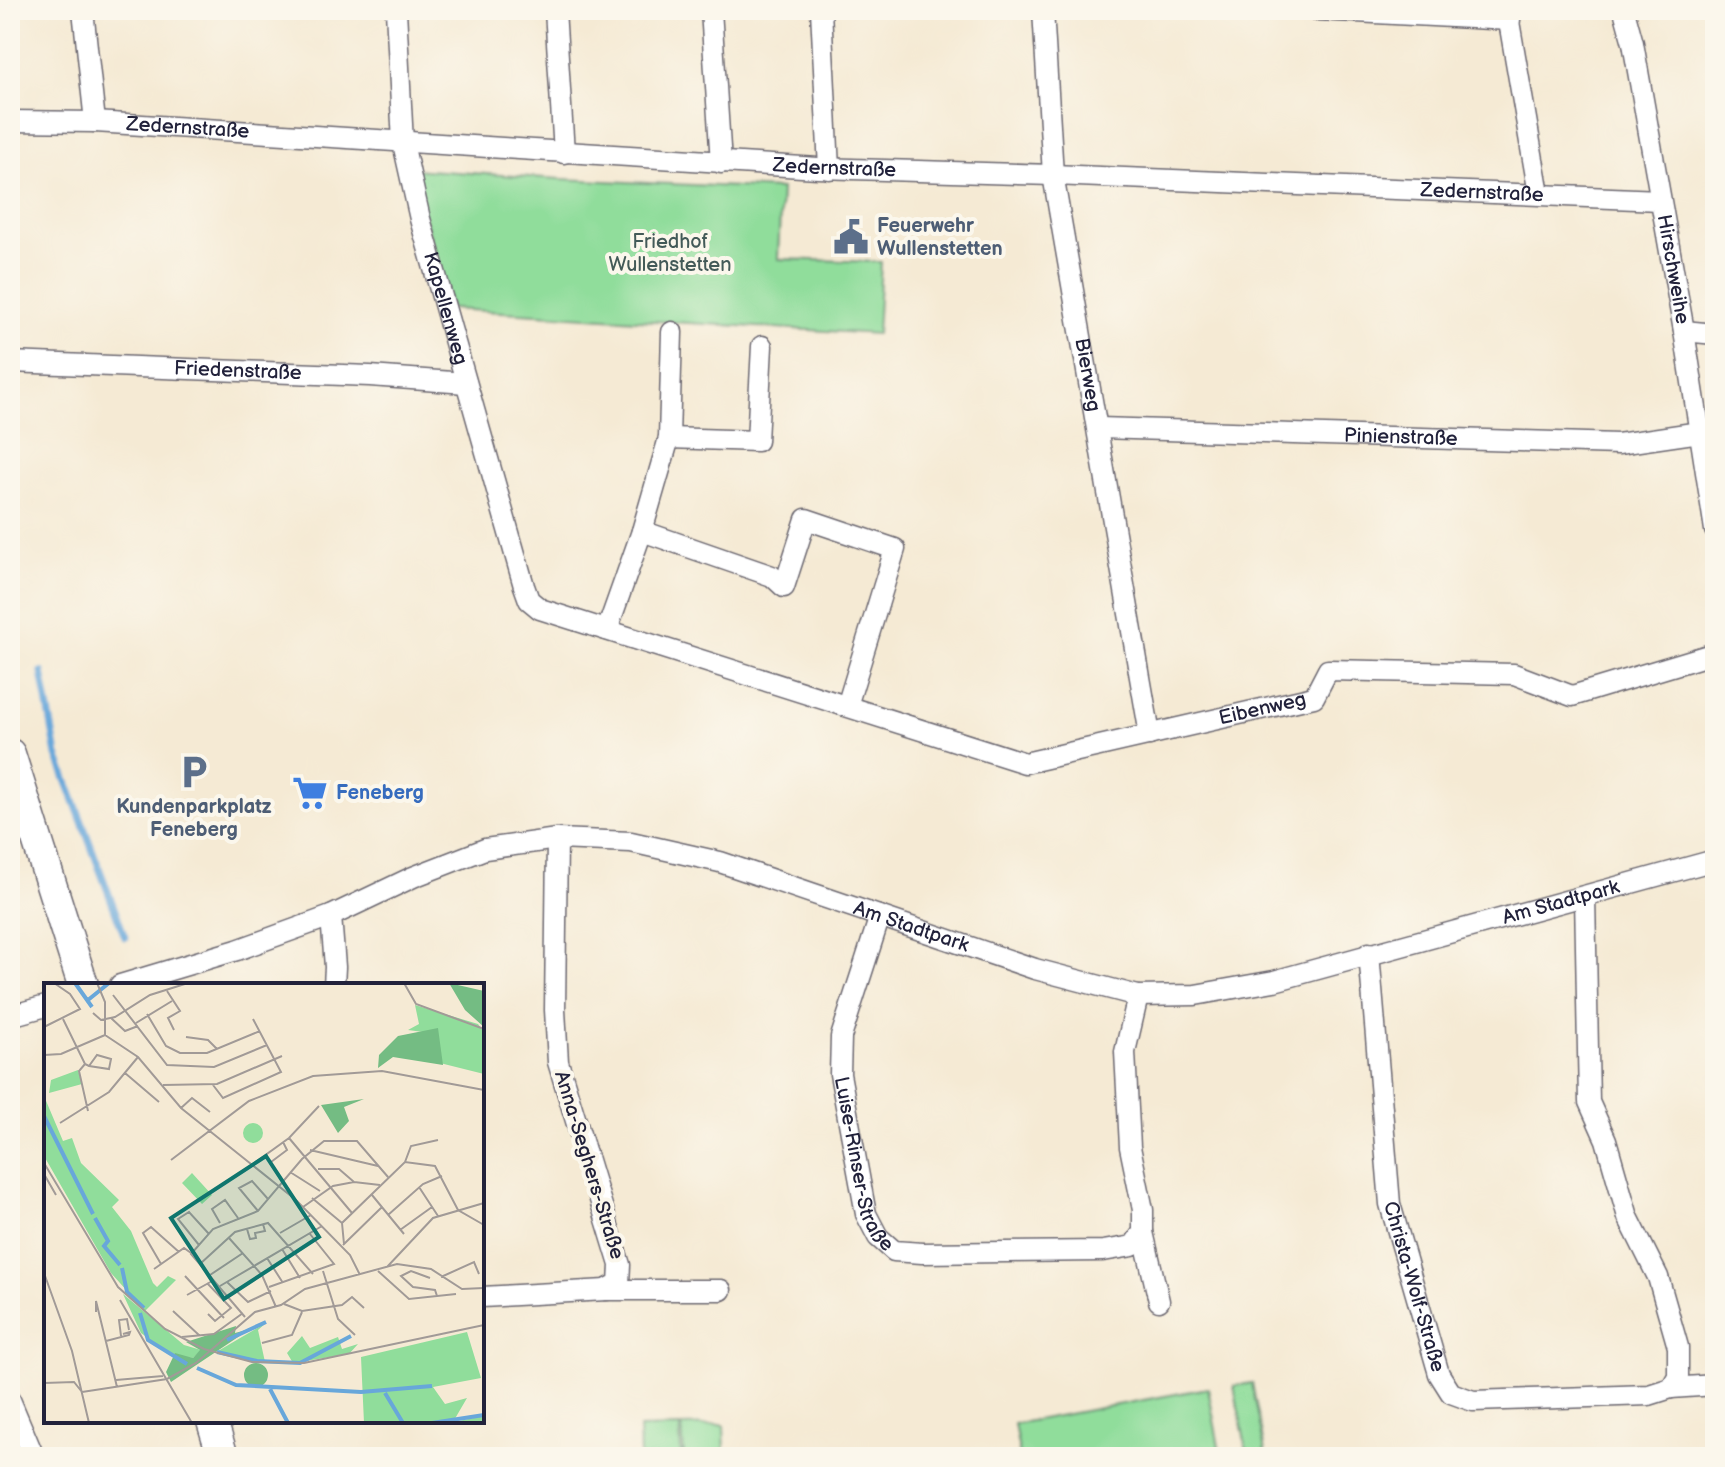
<svg xmlns="http://www.w3.org/2000/svg" width="1725" height="1467" viewBox="0 0 1725 1467" font-family="'Balsamiq Sans',sans-serif">
	<style>
		.green { fill: #90dd9b; stroke: #59806b; stroke-width: 2 }
		.lines { fill: none; stroke-linecap: round; stroke-linejoin: round }
		.stream { stroke: #68a7da; stroke-width: 7 }
		.street-casing { stroke: #6c6871; stroke-width: 23 }
		.secondary-casing { stroke: #6c6871; stroke-width: 33 }
		.street { stroke: #fff; stroke-width: 20 }
		.secondary { stroke: #fff; stroke-width: 30 }
		.labels { text-anchor: middle; dominant-baseline: central; stroke-width: 8; stroke-linejoin: round; paint-order: stroke }
		.street-label { font-size: 20px; fill: #22223b; stroke: #fbf7ec }
		.service-label { font-size: 20px; font-weight: bold; fill: #4e5e75; stroke: #fbf7ec; text-anchor: start }
		.park-label { font-size: 20px; fill: #435a58; stroke: #fbf7ec }
		.shop-label { font-size: 20px; font-weight: bold; fill: #366cbe; stroke: #fbf7ec; text-anchor: start }
		.inset-river { fill: none; stroke: #68a7da; stroke-width: 4 }
		.inset-road { fill: none; stroke: #a19a97; stroke-width: 2 }
		.view { fill: #0f766e; fill-opacity: 0.15; stroke: #0f766e; stroke-width: 4 }
		.inset-edge { fill: none; stroke: #22223b; stroke-width: 4 }
	</style>
	<rect width="100%" height="100%" fill="#fbf7ec"/>
	<filter id="ink" filterUnits="userSpaceOnUse"><feTurbulence type="fractalNoise" baseFrequency=".0125" numOctaves="2"/><feDisplacementMap in="SourceGraphic" scale="16" xChannelSelector="R" yChannelSelector="G"/><feConvolveMatrix kernelMatrix="1 2 1 2 8 2 1 2 1" color-interpolation-filters="sRGB"/></filter>
	<filter id="wash" filterUnits="userSpaceOnUse"><feTurbulence type="fractalNoise" baseFrequency=".006" numOctaves="4" result="noise"/><feDisplacementMap in="SourceGraphic" scale="32" xChannelSelector="R" yChannelSelector="G"/><feGaussianBlur stdDeviation="1.8" result="paint"/><feColorMatrix in="noise" values="0 0 0 0 0 0 0 0 0 0 0 0 0 0 0 0 0 1.4 0 .05"/><feComposite in="paint" operator="in"/></filter>
	<g filter="url(#wash)">
		<rect width="100%" height="100%" fill="#f5ead4"/>
		<path class="green" d="M411,169l150,10 220,10 -3,70 103,3 -4,72 -426,-25z
			M1252,1383l14,74h-18l-14,-71z
			M1208,1388l13,69h-201l-6,-33z
			M724,1425l1,32h-41l-2,-31z
			M680,1427l1,30h-41l-1,-29z"/>
		<g class="lines">
			<path class="stream" d="M42,672l15,83 68,182"/>
		</g>
	</g>
	<g filter="url(#ink)">
		<g class="lines">
			<g class="street-casing">
				<g id="street">
					<path d="M83,10l12,112"/>
					<path id="s1" d="M396,10l7,133 17,76 104,367 5,14 11,9 485,154 289,-66 14,-27 186,4 58,22 143,-43"/>
					<path d="M555,10l9,143"/>
					<path d="M711,10l10,153"/>
					<path d="M821,10l8,159"/>
					<path id="s2" d="M1043,10l10,165 97,560"/>
					<path d="M1317,10l193,10"/>
					<path d="M1507,10l32,184"/>
					<path id="s3" d="M1624,10l9,33 51,288 31,199"/>
					<path id="s4" d="M10,121l85,1 723,46 235,7 607,25"/>
					<path d="M1684,331l31,3"/>
					<path id="s5" d="M10,362l360,14 96,7"/>
					<path id="s6" d="M1099,428l519,16 82,-12"/>
					<path d="M669,438l88,3 5,-95"/>
					<path d="M642,531l27,-93 3,-106"/>
					<path d="M607,630l35,-99 130,45 12,11 22,-68 89,30 -48,157"/>
					<path d="M331,916l4,51 -1,18"/>
					<path id="s7" d="M880,916l-39,121 -1,37 26,140 12,23 16,14 28,2 181,-2 30,-5 10,-14v-22l-13,-63 -5,-95 13,-56"/>
					<path id="s8" d="M1369,953l21,251 49,170 12,19 22,8 176,-6 22,-7 7,-12v-29l-20,-70 -30,-60 -22,-77 -17,-38 -4,-206"/>
					<path id="s9" d="M120,985l117,-35 94,-34 82,-39 72,-28 72,-10 74,3 89,20 315,107 103,27 57,-1 79,-14 441,-121"/>
					<path d="M10,1016l36,-10"/>
					<path d="M1143,1232l16,69"/>
					<path d="M606,1290h115"/>
					<path d="M482,1297l124,-7 13,-7 1,-18 -62,-203 -3,-52 2,-171"/>
					<path d="M1671,1388l44,-3"/>
					<path d="M10,1400l24,57"/>
				</g>
			</g>
			<g class="secondary-casing">
				<path id="secondary" d="M10,754l73,231
					M212,1421l11,36"/>
			</g>
			<use href="#street" class="street"/>
			<use href="#secondary" class="secondary"/>
		</g>
	</g>
	<defs>
		<g id="civic-bare" transform="scale(2.76)"><path d="M-.6-6.5H3V-4.5H.6V-3L4-1V1h2V6H-6V1h2V-1L-.6-3ZM-1.2 2.5V6h2.4V2.5Z" fill="#5c6f8a" stroke="#fbf7ec" stroke-width="2.5" paint-order="stroke"/></g>
		<g id="parking-bare" transform="scale(2.76)"><path d="M-3.5-5.5H1a3.5 3.5 0 0 1 0 7H-1V5.5H-3.5ZM-1-3.4V-.6H.8a1.4 1.4 0 0 0 0-2.8Z" fill="#5c6f8a" stroke="#fbf7ec" stroke-width="2.5" paint-order="stroke"/></g>
		<g id="supermarket-bare" transform="scale(2.76)"><path d="M-6-5.5h2.5l.6 2H6L4.5 2H-2.5L-4.4-4H-6ZM-1.5 3.2a1.3 1.3 0 1 0 .1 0ZM3 3.2a1.3 1.3 0 1 0 .1 0Z" fill="#3f7fe0" stroke="#fbf7ec" stroke-width="2.5" paint-order="stroke"/></g>
	</defs>
	<g fill-rule="evenodd">
		<use href="#civic-bare" x="851" y="237"/>
		<use href="#parking-bare" x="194" y="772"/>
		<use href="#supermarket-bare" x="310" y="793"/>
	</g>
	<g class="labels">
		<g class="street-label">
			<text stroke="none"><textPath href="#s4" startOffset="178">Zedernstraße</textPath></text>
			<text stroke="none"><textPath href="#s4" startOffset="826">Zedernstraße</textPath></text>
			<text stroke="none"><textPath href="#s4" startOffset="1474">Zedernstraße</textPath></text>
			<text stroke="none"><textPath href="#s3" startOffset="264">Hirschweihe</textPath></text>
			<text stroke="none"><textPath href="#s1" startOffset="304">Kapellenweg</textPath></text>
			<text stroke="none"><textPath href="#s5" startOffset="228">Friedenstraße</textPath></text>
			<text stroke="none"><textPath href="#s2" startOffset="368">Bierweg</textPath></text>
			<text stroke="none"><textPath href="#s6" startOffset="302">Pinienstraße</textPath></text>
			<text stroke="none"><textPath href="#s1" startOffset="1374">Eibenweg</textPath></text>
			<text stroke="none"><textPath href="#s9" startOffset="1502">Am Stadtpark</textPath></text>
			<text stroke="none"><textPath href="#s9" startOffset="830">Am Stadtpark</textPath></text>
			<text stroke="none"><textPath href="#s7" startOffset="258">Luise-Rinser-Straße</textPath></text>
			<text transform="translate(589 1165) rotate(73)">Anna-Seghers-Straße</text>
			<text stroke="none"><textPath href="#s8" startOffset="338">Christa-Wolf-Straße</textPath></text>
		</g>
		<g class="service-label">
			<text x="877" y="226">Feuerwehr<tspan x="877" dy="23">Wullenstetten</tspan></text>
			<text x="194" y="807" text-anchor="middle">Kundenparkplatz<tspan x="194" dy="23">Feneberg</tspan></text>
		</g>
		<g class="park-label">
			<text x="670" y="242">Friedhof<tspan x="670" dy="23">Wullenstetten</tspan></text>
		</g>
		<g class="shop-label">
			<text x="336" y="793">Feneberg</text>
		</g>
	</g>
	<g transform="translate(44 983)">
		<rect width="440" height="440" fill="#f5ead4"/>
		<path d="M371,22l63,19 6,8v42l-52,-13 -9,-29 -15,-2 11,-6zM34,87l4,14 -33,9 2,-13zM0,113l19,45 9,-3 9,25 38,37 -7,7 19,24 22,52 4,4 11,-11 8,4 -31,31 -34,-38 -67,-117zM199 150a10 10 0 1 1 20 0a10 10 0 1 1-20 0ZM148,190l20,22 -10,9 -20,-21zM79,311l61,51 17,5 -8,8 -20,-2 -32,-23zM222,340l-8,7 7,32 -47,-11zM423,349l14,46 -48,9 12,17 22,-6 -14,24 31,-6v7h-120l-3,-66zM258,353l8,12 28,-11 4,12 16,-5 -9,10 -56,9 -6,-10z" fill="#90dd9b"/>
		<path d="M405,0l35,8v36l-19,-17zM394,45l5,37 -50,-8 -15,11 1,-13 19,-19zM320,116l-20,8 5,14 -11,12 -17,-28zM192,343l-1,7 15,-4 -79,53 -5,-10 9,-19 18,5 7,-8 -14,-8zM200 392a12 12 0 1 1 24 0a12 12 0 1 1-24 0Z" fill="#74bc83"/>
		<path class="inset-river" d="M31,0l17,24M44,17l21,-17M0,133l49,98M51,235l13,23 -4,5 16,19M78,285l5,24 17,16M96,330l8,27 39,24M183,357l39,-18M173,369l40,9 43,2 51,-27M153,385l39,17 125,7 71,-6M226,406l18,34M341,410l18,30M388,440l52,-8"/>
		<path class="inset-road" d="M53,0l8,19v33M360,0l12,21 68,25M123,8l13,20 -12,7 6,12M69,12l54,70 47,2 53,-22M49,30l8,7 14,-3 35,-22 38,-12M103,31l19,32 14,7h27l53,-22M67,35l14,13 13,-5M19,36l22,45 4,2 20,3 2,-10 -14,-4 -8,11M92,40l36,-22M0,44l36,-18 -10,-15 -16,-11M61,52l33,22 43,51 115,92 54,55 10,20M142,54l22,3 9,9M0,72l17,-1 44,-19M41,81l-6,7 9,40M81,90l34,29M119,102l54,-1 65,-28M169,102l10,13 58,-26 -28,-53M137,125l11,-10 18,14M16,140l49,-31 29,-35M245,155l63,75M266,167l68,16M127,177l78,-59 64,-25 69,-5 102,19M227,179l16,-12 -4,-8M361,179l6,-16 27,-6M0,180l74,124 47,42 39,20 48,13 52,1 180,-38M209,181l36,-26 30,-32M274,186h21l15,13M246,189l30,19M0,191l12,21M375,204l19,29M328,212l32,39M268,215l30,25M259,224l30,-21 21,-4 26,3M214,228l-19,-23 13,-7 16,18M344,232l35,-31 19,-8M176,240l-8,-14 13,-9 13,18M203,246l3,10 6,-1 -1,-5 10,-2 -2,-7M356,247l32,-23M236,250l31,-18M185,255l33,37 14,32M300,261l-2,-21 63,-61 30,4 23,44 26,15M155,262l-21,-26 11,-7 20,22M299,262l39,-38M238,266l18,29M223,275l16,25M117,281l-18,-31 8,-6 28,25M156,281l35,-32 33,-9 45,51M343,284l46,-49 51,-15M110,286l30,-21 7,5M279,288l15,48 17,16M334,288l31,28 47,-5M0,290l28,78 17,72M166,292l33,-22M141,293l39,42M397,294l33,-15 5,12M386,295l-19,-7 -10,5 12,11 22,3 2,6M183,299l21,20 23,-11M163,300l24,25 -16,13 -7,-7M176,303l102,-60M225,304l65,-23 -24,-30M191,308l27,-16M143,312l27,-15M76,317l72,123M240,321l18,7 40,-6 10,-8 12,11M129,328l27,25M52,329v-11l21,86M201,334l-54,-63 22,-25 45,-18 44,-52 22,-18h33l31,36M77,353l-2,-16 8,-1 2,11M138,354l32,-3 29,-21M62,358l23,-6 1,-3 -7,2M218,360l30,-8 10,-23M72,397l47,-4M0,400l30,-1 8,10M38,409l85,-13 29,-16 59,-51 26,-7 24,-16 92,-25 34,5 31,20 22,-1"/>
		<path class="view" d="M222,173l53,81 -95,62 -53,-81z"/>
		<rect width="440" height="440" class="inset-edge"/>
	</g>
	<rect width="1725" height="1467" fill="none" stroke="#fbf7ec" stroke-width="40"/>
</svg>
